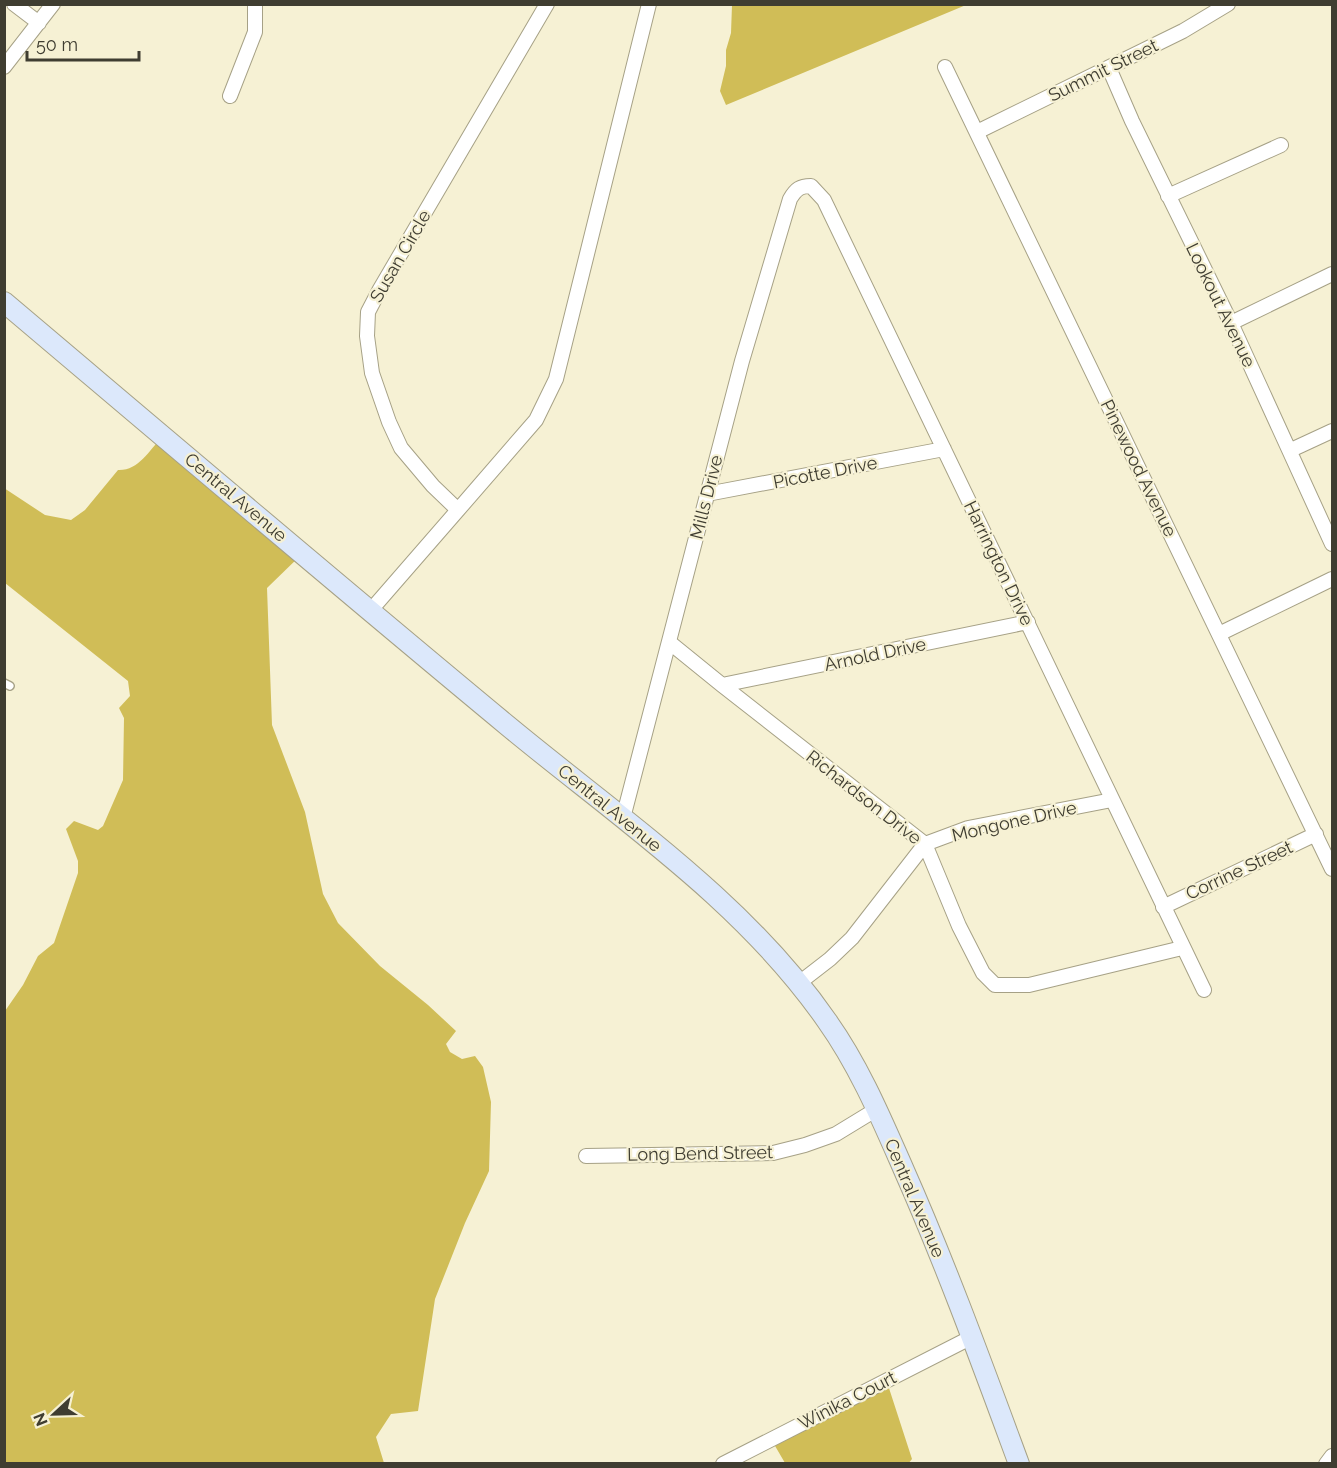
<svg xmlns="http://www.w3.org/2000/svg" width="1337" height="1468" viewBox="0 0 1337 1468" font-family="Raleway,sans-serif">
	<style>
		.forest { fill: #d0bd57 }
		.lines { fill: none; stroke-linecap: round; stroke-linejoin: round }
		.service-casing { stroke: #a6a186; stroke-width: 10 }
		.minor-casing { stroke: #a6a186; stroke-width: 16 }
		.secondary-casing { stroke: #a6a186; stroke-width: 22 }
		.service { stroke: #fff; stroke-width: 7 }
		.minor { stroke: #fff; stroke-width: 14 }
		.secondary { stroke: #dce8fb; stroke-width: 20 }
		.labels { text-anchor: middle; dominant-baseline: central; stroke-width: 4.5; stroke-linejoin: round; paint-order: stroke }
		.street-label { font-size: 18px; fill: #3f3d31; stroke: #f6f1d4 }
	</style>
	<rect width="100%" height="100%" fill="#f6f1d4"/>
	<path class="forest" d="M732,5v-1l234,1 -240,100 -6,-14 6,-25v-16l5,-17z
		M161,438l141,116 -35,34 5,137 33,87 18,82 15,29 42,43 48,39 28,26 -10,13 4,8 12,7 13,-3 8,11 8,35 -2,69 -24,52 -30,76 -17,112 -27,3 -15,23 8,26h-379v-452l18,-26 15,-29 16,-13 24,-70v-12l-12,-32 8,-8 24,9 5,-4 20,-46 1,-62 -5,-10 11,-12 -2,-15 -123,-98 -1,-95 41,27 26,5 14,-10 33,-40c20,1 31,-19 43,-32z
		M887,1382l25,77 -4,5 -123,-1 -14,-24z"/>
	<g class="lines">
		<g class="service-casing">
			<path id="service" d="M4,683l6,3"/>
		</g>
		<g class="minor-casing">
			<path id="minor" d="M14,4l25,19
				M547,4l-167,285 -12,23 -1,24 5,37 17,49 12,26 32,38 25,24 78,-90 20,-41 93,-375
				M4,67l49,-63
				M945,67l387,802
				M1109,68l23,53 99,202 101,221
				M230,96l25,-64v-28
				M977,132l206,-101 45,-27
				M1168,196l113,-51
				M1231,323l101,-49
				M1291,450l41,-19
				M707,494l237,-45
				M371,610l87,-100
				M1219,634l113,-55
				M669,642l53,43 203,159 34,82 24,47 12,12h34l153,-37
				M722,685l306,-63
				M623,818l119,-457 48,-162c6,-10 10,-13 21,-13l13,14 380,790
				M1163,907l153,-73
				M799,983l31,-24 22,-21 73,-94 43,-16 144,-28
				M586,1156l187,-3 32,-8 31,-11 41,-25
				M723,1464l249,-127
				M1326,1464l6,-8"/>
		</g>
		<g class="secondary-casing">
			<path id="secondary" d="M4,302c168,142 335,284 504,424 111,92 236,175 319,295 32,45 54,97 76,147 43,97 79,196 116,296"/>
		</g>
		<use href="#service" class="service"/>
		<use href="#minor" class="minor"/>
		<use href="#secondary" class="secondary"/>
	</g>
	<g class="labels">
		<g class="street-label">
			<text transform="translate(1103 70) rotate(-26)">Summit Street</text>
			<text transform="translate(400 256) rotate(-60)">Susan Circle</text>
			<text transform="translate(1221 305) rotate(64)">Lookout Avenue</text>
			<text transform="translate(1139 468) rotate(64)">Pinewood Avenue</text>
			<text transform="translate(825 472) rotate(-11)">Picotte Drive</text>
			<text transform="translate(236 497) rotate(40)">Central Avenue</text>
			<text transform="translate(706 497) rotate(-76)">Mills Drive</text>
			<text transform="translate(999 563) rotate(64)">Harrington Drive</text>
			<text transform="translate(875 654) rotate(-12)">Arnold Drive</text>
			<text transform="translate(864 797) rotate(38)">Richardson Drive</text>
			<text transform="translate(610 808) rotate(39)">Central Avenue</text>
			<text transform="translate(1014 821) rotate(-13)">Mongone Drive</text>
			<text transform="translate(1239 870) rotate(-25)">Corrine Street</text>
			<text transform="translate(700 1153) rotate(-1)">Long Bend Street</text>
			<text transform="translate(915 1198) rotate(67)">Central Avenue</text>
			<text transform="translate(847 1400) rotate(-27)">Winika Court</text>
		</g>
	</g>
	<rect width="1337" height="1468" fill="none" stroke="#3f3d31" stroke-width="12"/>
	<g transform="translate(54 1414) rotate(248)" stroke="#f6f1d4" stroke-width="4.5" paint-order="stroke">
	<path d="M0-4.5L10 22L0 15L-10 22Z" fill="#3f3d31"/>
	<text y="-9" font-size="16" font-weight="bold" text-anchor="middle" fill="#3f3d31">N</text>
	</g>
	<path d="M27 51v9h112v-9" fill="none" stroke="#3f3d31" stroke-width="3"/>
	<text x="36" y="51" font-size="18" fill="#3f3d31" stroke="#f6f1d4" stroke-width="4.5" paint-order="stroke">50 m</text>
</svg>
